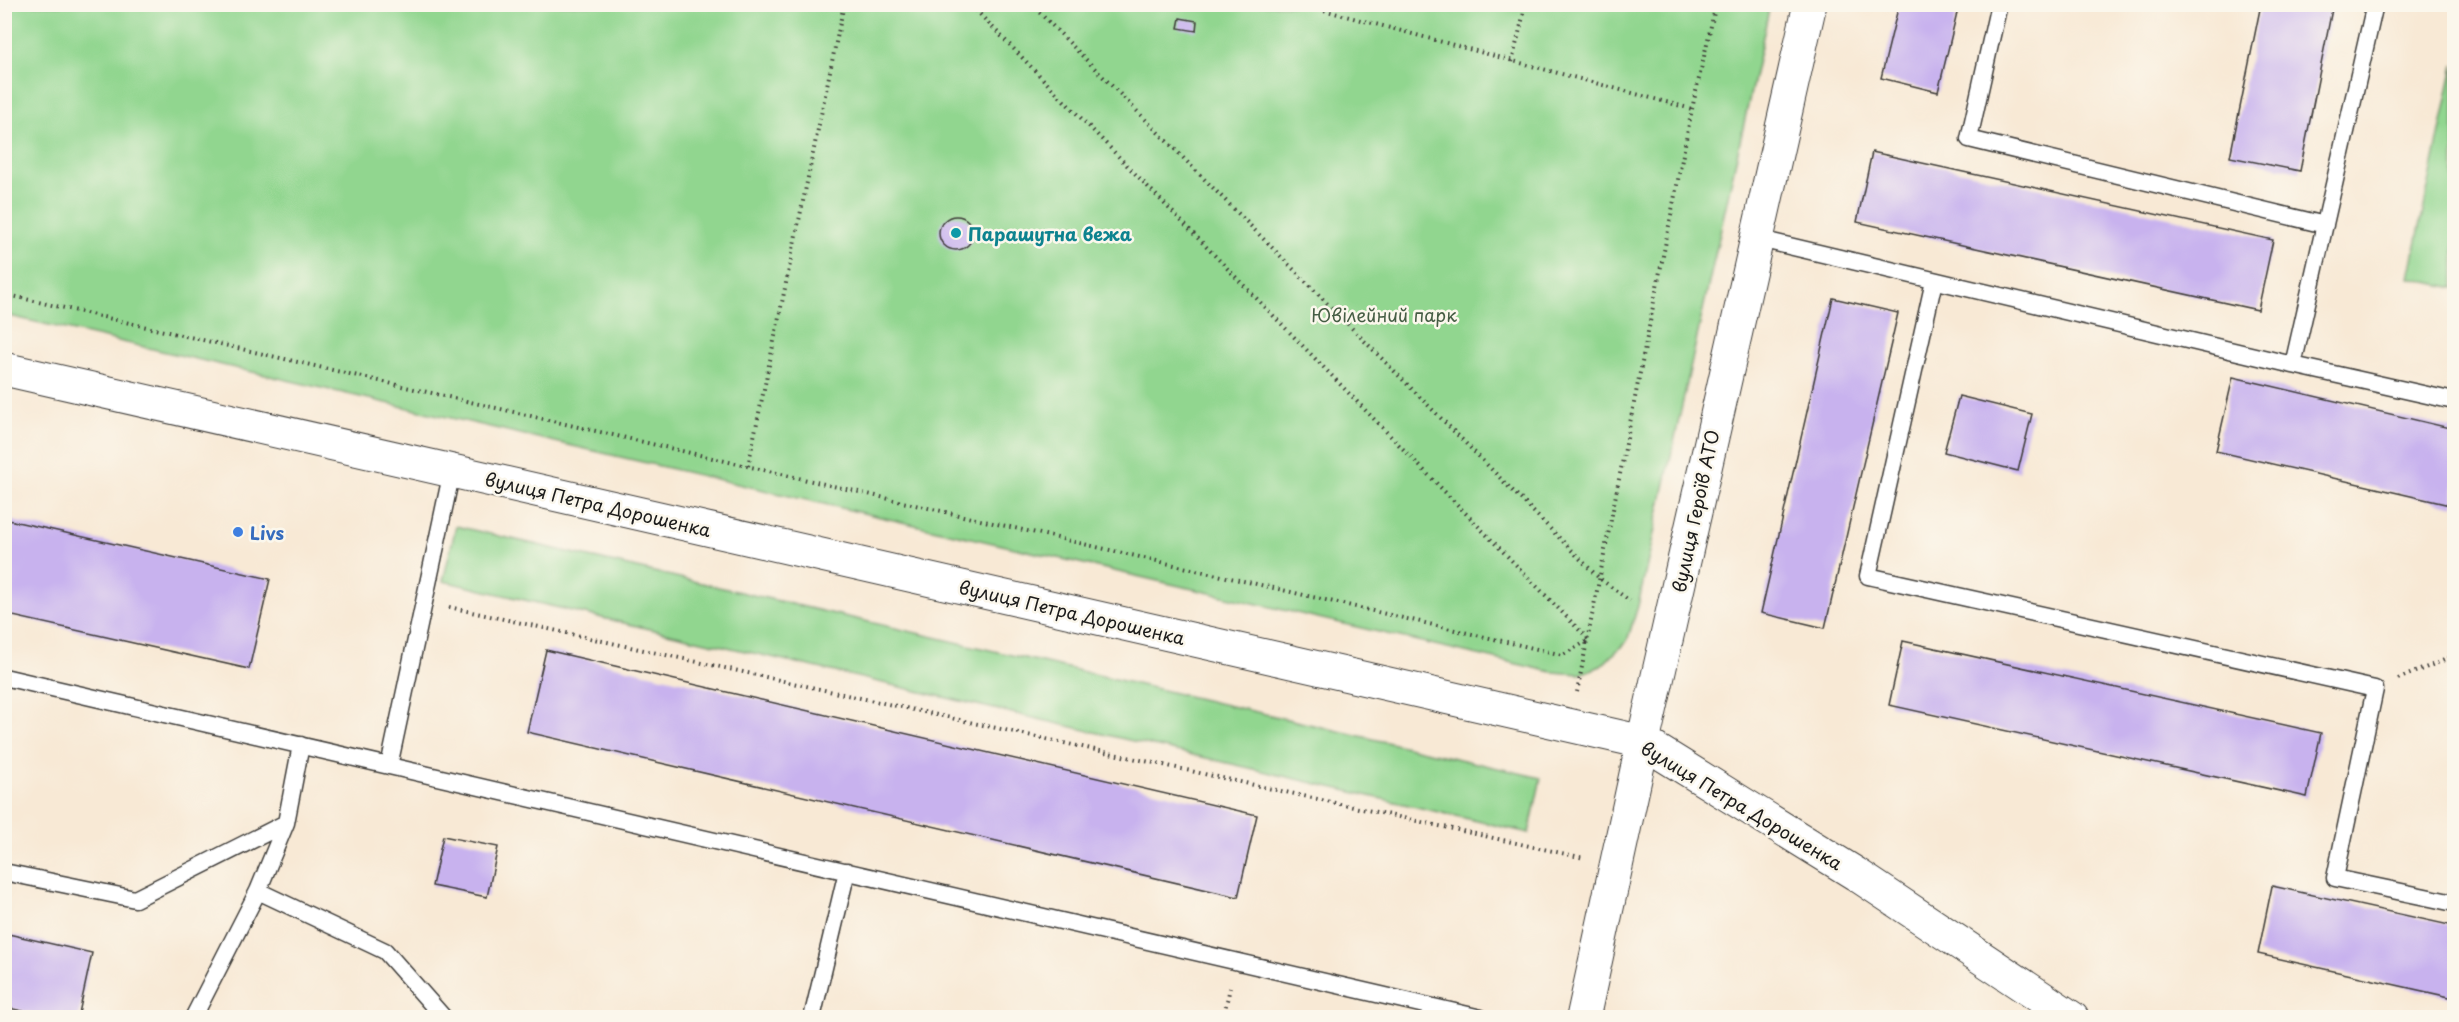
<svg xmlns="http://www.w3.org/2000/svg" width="2459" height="1022" viewBox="0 0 2459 1022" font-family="'Playpen Sans',sans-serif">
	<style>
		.green { fill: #91d68f; stroke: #567956; stroke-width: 1.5 }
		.building { fill: #c8b2ee }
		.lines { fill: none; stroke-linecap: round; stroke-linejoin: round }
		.lane-casing { stroke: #3d3b38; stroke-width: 19 }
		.street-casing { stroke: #3d3b38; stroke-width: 35 }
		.secondary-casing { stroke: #3d3b38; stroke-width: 35 }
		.path { stroke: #3d3b38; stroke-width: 4; stroke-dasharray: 1.5 4.5; stroke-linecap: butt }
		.lane { stroke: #fff; stroke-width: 16 }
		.street { stroke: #fff; stroke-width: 33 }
		.secondary { stroke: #fff; stroke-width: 33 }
		.culture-dot { fill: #0f9aa8; stroke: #fbf7ec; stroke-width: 2 }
		.shop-dot { fill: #3f7fe0; stroke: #fbf7ec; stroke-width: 2 }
		.labels { text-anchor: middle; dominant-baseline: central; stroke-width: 5; stroke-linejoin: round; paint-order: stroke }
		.culture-label { font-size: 18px; font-weight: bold; fill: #0d838f; stroke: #fbf7ec; text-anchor: start }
		.park-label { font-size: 18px; fill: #455d44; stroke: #fbf7ec }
		.street-label { font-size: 18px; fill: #1c1c1c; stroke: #fbf7ec }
		.shop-label { font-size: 18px; font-weight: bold; fill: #366cbe; stroke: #fbf7ec; text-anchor: start }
	</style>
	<rect width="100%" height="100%" fill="#fbf7ec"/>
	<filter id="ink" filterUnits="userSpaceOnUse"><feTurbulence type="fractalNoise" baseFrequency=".0167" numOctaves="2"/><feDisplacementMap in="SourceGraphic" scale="12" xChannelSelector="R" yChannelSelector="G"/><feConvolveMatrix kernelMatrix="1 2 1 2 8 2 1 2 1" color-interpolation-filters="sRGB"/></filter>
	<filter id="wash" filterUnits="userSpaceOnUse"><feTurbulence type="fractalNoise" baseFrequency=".008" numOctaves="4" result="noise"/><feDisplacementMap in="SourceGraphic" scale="24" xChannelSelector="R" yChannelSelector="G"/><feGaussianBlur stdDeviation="1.35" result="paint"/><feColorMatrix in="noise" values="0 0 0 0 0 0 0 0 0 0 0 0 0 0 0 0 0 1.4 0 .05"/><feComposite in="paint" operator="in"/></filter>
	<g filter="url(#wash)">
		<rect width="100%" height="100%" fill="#f8e9d5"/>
		<path class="green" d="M5,5h1765l-132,601 -11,35 -26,25 -21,8 -28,-2 -1547,-357z
			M2454,65v223l-45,-10z
			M456,526l1085,252 -12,55 -1086,-252z"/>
		<g id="blocks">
			<path class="building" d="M1899,4h60l-21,88 -57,-14z
				M2261,4h72l-33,167 -70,-14z
				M1180,18l17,3 -1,10 -18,-3z
				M1872,152l401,88 -15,70 -401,-88z
				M939 233a17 17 0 1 1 34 0a17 17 0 1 1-34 0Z
				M1833,298l65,15 -73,315 -64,-15z
				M2233,377l221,52v77l-238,-55z
				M1959,396l73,18 -14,57 -74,-19z
				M4,519l266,60 -21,90 -245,-55z
				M1903,641l418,92 -14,64 -418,-92z
				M546,650l711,165 -19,82 -711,-165z
				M443,836l55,11 -11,50 -55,-11z
				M2272,886l182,40v72l-196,-44z
				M4,933l88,20 -14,65h-24l-50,-11z"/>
		</g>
	</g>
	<g filter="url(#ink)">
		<use href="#blocks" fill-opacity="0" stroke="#3d3b38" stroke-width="1.5"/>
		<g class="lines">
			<g class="lane-casing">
				<path id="lane" d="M1999,4l-30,135 356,86
					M1755,238l538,127 82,-361
					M1934,281l-66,295 507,113 -40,189 119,25
					M2293,365l161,36
					M4,677l1477,341
					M389,766l63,-295
					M4,872l131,27 151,-76
					M258,891l127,60 59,67
					M193,1018l65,-127 28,-68 15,-78
					M812,1018l35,-147"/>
			</g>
			<g class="street-casing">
				<path id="street" d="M1583,1018l60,-276"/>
			</g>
			<g class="secondary-casing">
				<path id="secondary" d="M4,369l1639,373 213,132 216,144
					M1643,742l167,-738"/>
			</g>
			<path class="path" d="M1031,4l568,574 31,23
				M1301,4l391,105
				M1512,62l14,-58
				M4,294l1559,361 26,-15 -619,-636
				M748,466l96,-462
				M449,607l1135,251
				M2398,679l56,-23
				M1577,692l115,-583 24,-105
				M1223,1018l7,-30"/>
			<use href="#lane" class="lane"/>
			<use href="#street" class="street"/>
			<use href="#secondary" class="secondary"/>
		</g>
	</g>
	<circle class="culture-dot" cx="956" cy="233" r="6"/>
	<circle class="shop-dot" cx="238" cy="532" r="6"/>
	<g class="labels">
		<g class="culture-label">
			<text x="968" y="233">Парашутна вежа</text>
		</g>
		<g class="park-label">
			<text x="1384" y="314">Ювілейний парк</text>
		</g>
		<g class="street-label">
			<text transform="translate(598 504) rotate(13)">вулиця Петра Дорошенка</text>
			<text transform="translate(1695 511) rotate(-78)">вулиця Героїв АТО</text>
			<text transform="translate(1072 612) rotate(13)">вулиця Петра Дорошенка</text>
			<text transform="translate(1742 805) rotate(31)">вулиця Петра Дорошенка</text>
		</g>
		<g class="shop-label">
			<text x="250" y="532">Livs</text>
		</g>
	</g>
	<rect width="2459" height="1022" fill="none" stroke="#fbf7ec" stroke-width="24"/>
</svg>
